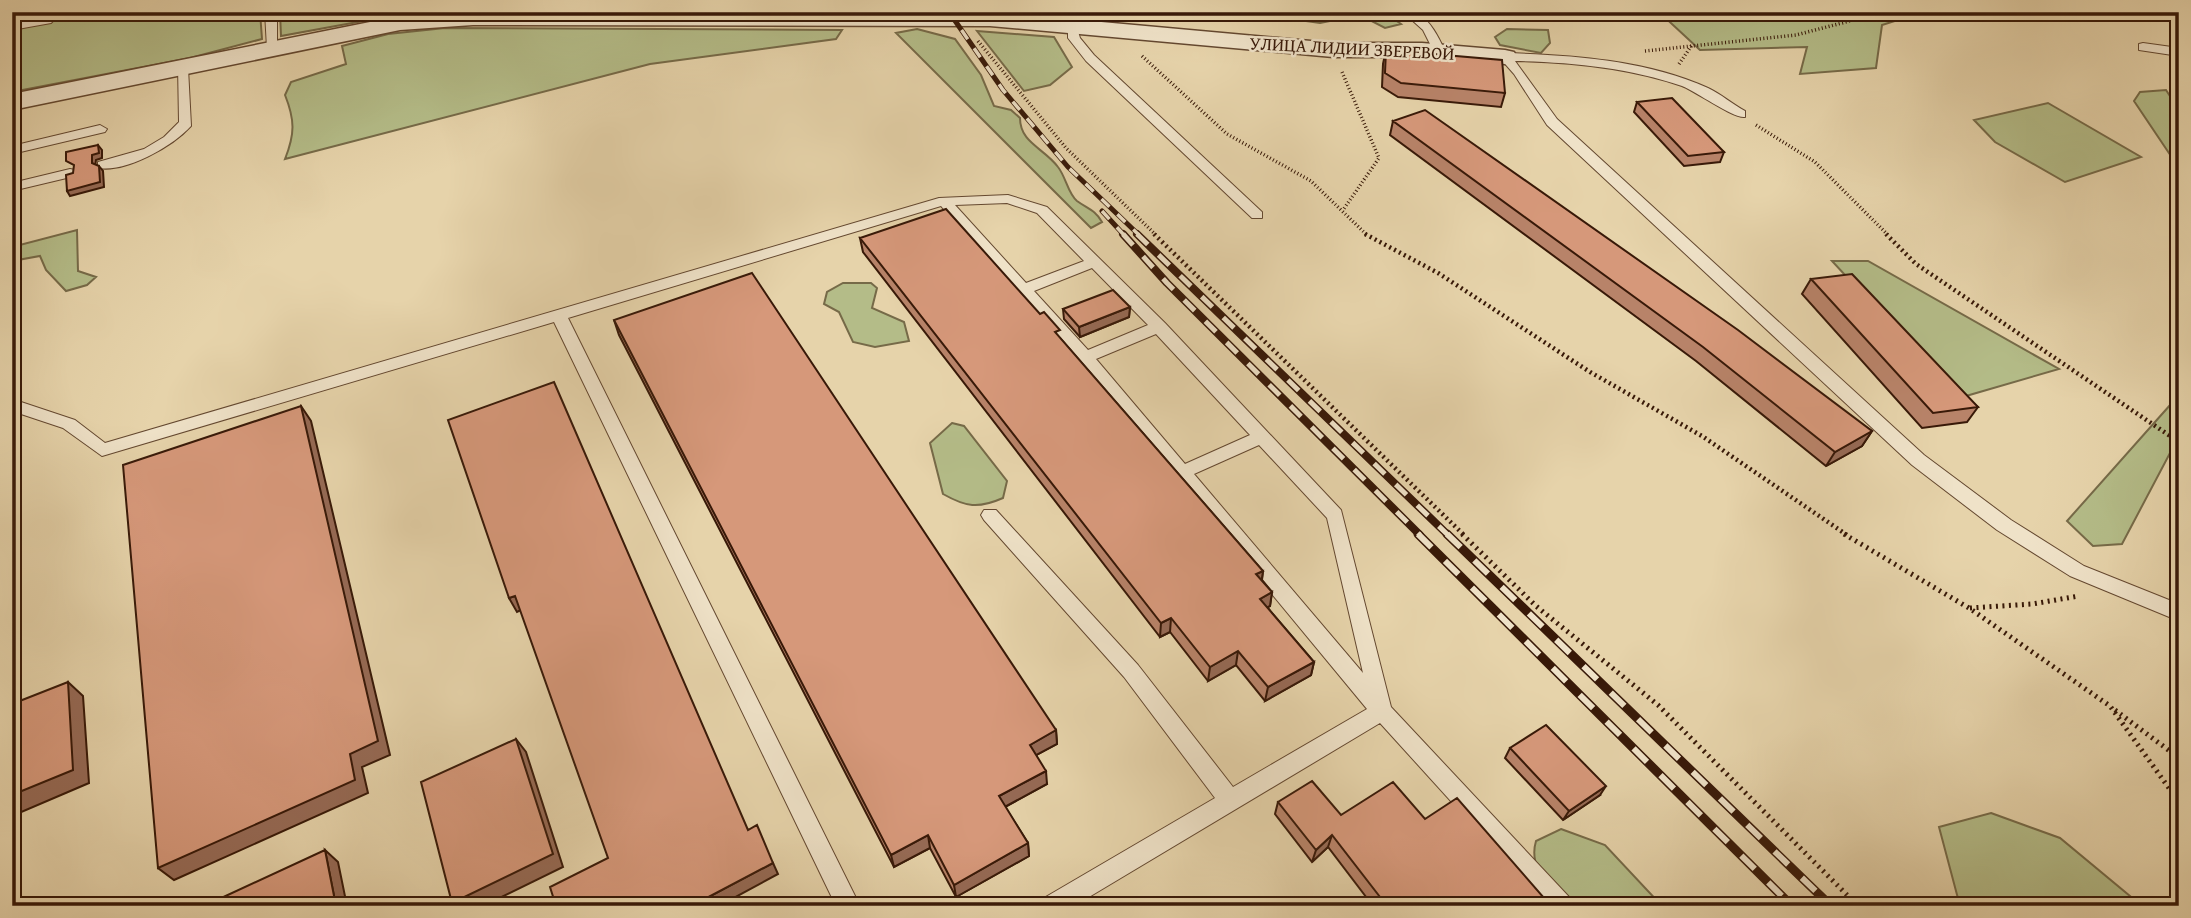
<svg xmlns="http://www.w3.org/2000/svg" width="2191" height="918" viewBox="0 0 2191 918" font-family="'Gentium Book Plus',serif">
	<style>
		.green { fill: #b4bc88; stroke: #766a48; stroke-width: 2 }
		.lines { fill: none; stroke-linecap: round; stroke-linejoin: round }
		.service-casing { stroke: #644830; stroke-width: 2 }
		.minor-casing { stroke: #644830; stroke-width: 3 }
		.path-far2 { stroke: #381908; stroke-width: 3.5; stroke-dasharray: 1 2.5; stroke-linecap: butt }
		.path-far1 { stroke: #381908; stroke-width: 4.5; stroke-dasharray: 2 3.5; stroke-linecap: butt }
		.path { stroke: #381908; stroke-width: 5; stroke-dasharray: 2 4.5; stroke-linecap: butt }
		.service { fill: #efe2c8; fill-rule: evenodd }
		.minor { fill: #efe2c8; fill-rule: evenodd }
		.rail-far2-casing { stroke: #381908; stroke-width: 5 }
		.rail-far1-casing { stroke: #381908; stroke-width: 8 }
		.rail-casing { stroke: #381908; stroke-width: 9 }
		.rail-far2 { stroke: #efe2c8; stroke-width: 3.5; stroke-dasharray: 11; stroke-linecap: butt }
		.rail-far1 { stroke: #efe2c8; stroke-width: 5; stroke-dasharray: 15; stroke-linecap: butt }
		.rail { stroke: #efe2c8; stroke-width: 6; stroke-dasharray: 19; stroke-linecap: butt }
		.wall { fill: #b88369; stroke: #381908; stroke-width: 2 }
		.shaded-wall { fill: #966a55; stroke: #381908; stroke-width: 2 }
		.building { fill: #d6987a; stroke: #381908; stroke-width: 2 }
		.labels { text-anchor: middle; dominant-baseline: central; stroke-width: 5; stroke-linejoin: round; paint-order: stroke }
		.far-street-label { font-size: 18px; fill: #381908; stroke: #efe2c8 }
	</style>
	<rect width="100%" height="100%" fill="#e6d3aa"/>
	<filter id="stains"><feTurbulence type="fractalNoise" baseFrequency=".00286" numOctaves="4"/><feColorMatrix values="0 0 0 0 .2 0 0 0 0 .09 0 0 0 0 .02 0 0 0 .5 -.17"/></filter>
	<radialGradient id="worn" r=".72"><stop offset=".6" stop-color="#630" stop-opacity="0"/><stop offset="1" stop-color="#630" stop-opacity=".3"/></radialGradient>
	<path class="green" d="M90,12h170l2,27 -72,19 -178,34v-62z
		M280,12h162l-46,3 -115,21z
		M1278,12h106l17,12 -16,4 -25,-13 -40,8 -28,-4z
		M1659,12h301l-40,1 -38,12 -6,43 -76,6 7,-27 -107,3z
		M445,28l397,2 -6,9 -186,25 -365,95c10,-25 10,-39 0,-64l6,-13 55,-18 -4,-18 46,-12z
		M917,29l38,10 26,36 13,31 17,4 9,8c0,25 24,30 38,49 8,10 10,27 19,34 11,8 18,9 25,21l-11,6 -195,-195z
		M1507,29l41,1 2,13 -9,10 -41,-8 -5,-8z
		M977,31l77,6 18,30 -22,18 -26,6z
		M2166,90l13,20v58l-45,-67 6,-9z
		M2048,103l93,54 -76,25 -70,-40 -21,-22z
		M77,230l1,41 18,6 -9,8 -21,6 -20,-21 -6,-14 -22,4 -6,6v-19z
		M1832,261h36l191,108 -100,29z
		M843,283h28l6,5 -5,20 32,14 5,19 -34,6 -22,-5 -14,-30 -15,-8 3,-12z
		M2179,395v41l-57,108 -29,2 -26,-25z
		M952,423l12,3 43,55 -4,17c-25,11 -37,9 -60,-4l-13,-51z
		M1991,813l69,25 82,68h-182l-21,-79z
		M1561,829l44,16 57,61h-97c-16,-20 -37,-38 -29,-65z"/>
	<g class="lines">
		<g class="service-casing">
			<path id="service" d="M265,12h12v39l-10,-3z
				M1403,12h14c14,10 21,24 28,39l-2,3h-8l-12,-24z
				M47,18l6,3 -2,2 -39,7v-7z
				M1068,25h8l4,13 14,17 168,157v6h-10l-166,-157 -18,-23z
				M2143,43l36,5v8l-40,-6v-6z
				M1505,53c66,2 142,7 203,35 13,6 24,16 37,23v6c-11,2 -48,-25 -63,-31 -52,-18 -112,-24 -167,-25l42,58 367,336 87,65 73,46 95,38v17l-109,-45 -73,-46 -85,-65 -365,-340 -33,-51 -15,-17z
				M178,65l10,3 3,58c-18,20 -65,47 -93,42v-6l46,-13 20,-12 15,-15z
				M100,125l7,4 -2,3 -93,22v-8z
				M70,169l5,1v6l-63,15v-8z
				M1008,195l39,12 118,116 176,187 50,197 179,191 4,8h-28l-166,-183 -306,183h-34l4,-8 171,-100 -91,-121 -140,-157 -3,-5 3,-5h12l142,155 95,122 134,-78 -288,-348 -138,-155 -373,112 292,588h-24l-282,-584 -452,134 -39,-28 -51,-17v-12l63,21 30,23 834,-245zM1007,203l30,10 47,48 -58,22 -71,-78zM1092,268l56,57 -60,25 -54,-59zM1156,334l94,101 -65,29 -89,-105zM1259,445l68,73 36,155 -169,-199z"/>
		</g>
		<g class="minor-casing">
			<path id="minor" d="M455,12h537l341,31h89l83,7 9,2 3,5 -3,5 -9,2 -83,-7h-89l-343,-31 -517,-1 -73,5 -388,80v-16l388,-78z"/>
		</g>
		<path class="path-far2" d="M978,41l88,107 90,87
			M1645,51l151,-16 88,-23
			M1142,56l85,78 84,47 56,54
			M1679,64l13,-19
			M1342,72l37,86 -36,52
			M1756,125l59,37 73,73"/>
		<path class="path-far1" d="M1154,234l310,301
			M1365,234l73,39 152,99 112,64 145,99
			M1886,234l30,30 263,178"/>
		<path class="path" d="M1462,534l74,72 122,99 200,201
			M1844,534l125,74 141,98 69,96
			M1970,608l62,-4 47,-8
			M2115,710l64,48"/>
		<use href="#service" class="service"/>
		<use href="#minor" class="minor"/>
		<g class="rail-far2-casing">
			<path id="rail-far2" d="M949,12l54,78 65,77 71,68
				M1102,211l22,24"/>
		</g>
		<g class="rail-far1-casing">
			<path id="rail-far1" d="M1123,234l44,49 253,252
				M1137,234l311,301"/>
		</g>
		<g class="rail-casing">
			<path id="rail" d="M1418,534l374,372
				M1447,534l384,372"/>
		</g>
		<use href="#rail-far2" class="rail-far2"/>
		<use href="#rail-far1" class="rail-far1"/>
		<use href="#rail" class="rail"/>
	</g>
	<path class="wall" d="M1386,50l119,43 -4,14 -103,-10 -16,-10 1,-23z
		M1637,102l87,50 -4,10 -36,4 -50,-54z
		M1393,121l479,310 -10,15 -36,20 -130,-105 -306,-226z
		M860,238l200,100 203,233 -1,9 10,12 -2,14 -3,1 47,55 -3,13 -46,26 -29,-36 -28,16 -38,-49 -10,5 -297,-385z
		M1811,279l167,128 -11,15 -45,6 -120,-134z
		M1130,307l-1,10 -49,20 -16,-18 -1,-10z
		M614,320l442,410 1,14 -21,11 11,29 -42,23 23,36 1,13 -73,41 -26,-49 -36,19 -275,-532z
		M1510,748l90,47 -37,25 -58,-62z
		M1278,802l63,13 84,4 126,87h-178l-45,-59 -16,15 -37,-48z"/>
	<path class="shaded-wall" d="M12,12h27l-27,6z
		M98,145l4,5v8l-6,2 -1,8 -3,-5v-8z
		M99,166l4,5 1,16 -34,9 -3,-5z
		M1130,307l-1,10 -49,20 -1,-10z
		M301,406l10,15 79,334 -28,12 6,26 -194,87 -16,-12z
		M1872,431l-10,15 -36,20 9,-14z
		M1263,571l-2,14 -5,-11z
		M1272,592l-2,14 -13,7 3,-14z
		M515,596l8,13 -6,3 -8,-14z
		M1171,618l-1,14 -10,5 1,-14z
		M1238,651l-2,14 -28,16 2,-14z
		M1314,662l-3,13 -46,26 3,-14z
		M68,682l15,14 6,87 -77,33v-21z
		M1056,730l1,14 -26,14 -1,-13z
		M516,739l10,13 37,115 -80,39h-29l-2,-3z
		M1046,771l1,13 -46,25 -2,-13z
		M1606,786l-6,9 -37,25 6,-9z
		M928,835l2,13 -36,19 -3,-12z
		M1332,835l-4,12 -16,15 4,-12z
		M1028,843l1,13 -73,41 -2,-12z
		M325,850l13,12 9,44h-11z
		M773,863l5,11 -59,32h-18l-2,-4z"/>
	<path class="building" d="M1386,50l116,10 3,33 -104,-10 -16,-10z
		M1672,98l52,54 -36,4 -51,-54z
		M1425,110l313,220 134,101 -37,21 -132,-105 -310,-226z
		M98,145l1,8 -7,2v8l7,3 1,16 -33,9 -1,-16 7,-2 1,-8 -8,-4v-9z
		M946,209l94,105 4,-2 16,18 -5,2 208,239 -7,3 16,18 -12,7 54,63 -46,25 -30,-36 -28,16 -39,-49 -10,5 -301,-385z
		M752,273l304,457 -26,15 16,26 -47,25 29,47 -74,42 -26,-50 -37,20 -277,-535z
		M1852,274l126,133 -45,6 -122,-134z
		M1113,290l17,17 -51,20 -16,-18z
		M554,382l194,448 9,-5 16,38 -74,39 2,4h-145l-6,-19 58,-29 -93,-262 -6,2 -61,-178z
		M301,406l77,335 -28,13 5,26 -197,88 -35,-403z
		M68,682l5,88 -61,25v-91z
		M1546,725l60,61 -37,25 -59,-63z
		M516,739l37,115 -101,49 -31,-121z
		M1312,781l29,34 52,-33 32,37 32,-21 94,108h-164l-55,-71 -16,15 -38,-48z
		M325,850l11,56h-132z"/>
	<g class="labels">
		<g class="far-street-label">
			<text transform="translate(1352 48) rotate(3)">УЛИЦА ЛИДИИ ЗВЕРЕВОЙ</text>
		</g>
	</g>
	<rect width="2191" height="918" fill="none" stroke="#e6d3aa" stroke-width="42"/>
	<rect x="14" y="14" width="2163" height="890" fill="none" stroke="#381908" stroke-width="3.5"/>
	<rect x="21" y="21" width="2149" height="876" fill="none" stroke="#381908" stroke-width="2"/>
	<rect width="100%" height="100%" filter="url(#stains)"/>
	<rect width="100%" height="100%" fill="url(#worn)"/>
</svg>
